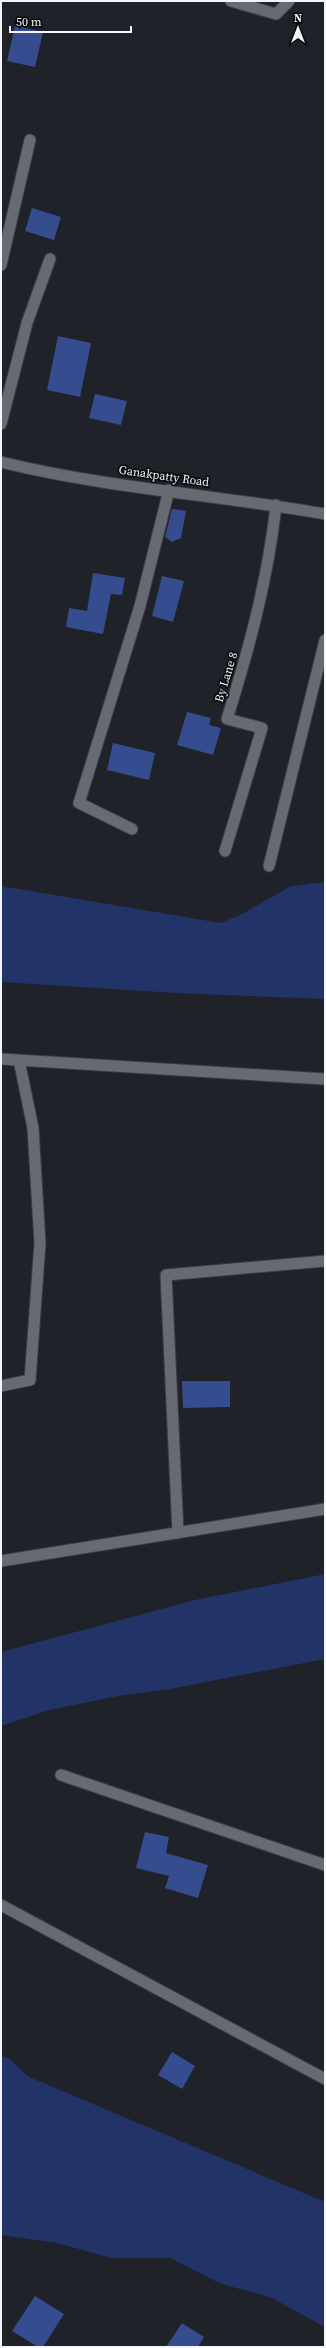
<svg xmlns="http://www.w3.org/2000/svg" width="326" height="2348" viewBox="0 0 326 2348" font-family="'Source Serif 4',serif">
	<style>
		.green { fill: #223367 }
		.building { fill: #354c8e }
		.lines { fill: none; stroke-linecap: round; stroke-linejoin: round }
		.minor-casing { stroke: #3c3e45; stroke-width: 13 }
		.minor { stroke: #666a73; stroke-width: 11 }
		.labels { text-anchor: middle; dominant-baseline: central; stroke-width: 3.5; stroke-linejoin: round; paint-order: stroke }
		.street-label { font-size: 12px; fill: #f2f5fa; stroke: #0a0b0e }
	</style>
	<rect width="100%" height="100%" fill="#1f2229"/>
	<path class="green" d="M312,883h13v116l-149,-6 -175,-11v-96l220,37 23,-10 45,-26z
		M325,1574v85l-155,30 -52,7 -69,14 -48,16v-74l194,-52z
		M1,2056l9,3 17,17 298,126v125l-55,-30 -49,-13 -51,-26h-58l-55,-15 -56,-8z"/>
	<path class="building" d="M15,26l28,6 -8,35 -28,-6z
		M32,208l29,9 -7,23 -29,-9z
		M58,336l33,7 -11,54 -33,-7z
		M95,394l32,7 -6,24 -32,-7z
		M172,509l14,2 -5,27 -9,4 -7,-5z
		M93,573l32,5 -3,17 -11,-1 -8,40 -37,-7 3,-19 18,3z
		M162,576l22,5 -11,41 -21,-6z
		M187,712l24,6 -2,7 12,3 -8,27 -36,-10z
		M113,743l42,10 -6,27 -42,-10z
		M182,1381h48v26l-47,1z
		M145,1832l24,5 -3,16 42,12 -10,33 -33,-10 4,-12 -33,-8z
		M172,2052l23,14 -13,23 -24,-14z
		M35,2296l29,18 -21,33h-5l-26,-16z
		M182,2323l22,14 -6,10h-32z"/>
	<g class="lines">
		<g class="minor-casing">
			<path id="minor" d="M231,1l45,13 13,-13
				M1,265l29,-125
				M1,424l26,-101 23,-64
				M1,462c106,26 216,33 324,52
				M132,829l-53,-26 61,-197 29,-116
				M225,851l37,-123 -35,-9c22,-70 41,-140 49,-214
				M269,866l56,-226
				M1,1059l324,20
				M1,1386l29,-6 10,-137 -7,-115 -14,-68
				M178,1533l-12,-258 159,-14
				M1,1561l324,-52
				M61,1775l264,90
				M1,1905l324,174"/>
		</g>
		<use href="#minor" class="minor"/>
	</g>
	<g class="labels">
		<g class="street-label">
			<text transform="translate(164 476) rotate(8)">Ganakpatty Road</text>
			<text transform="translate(226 677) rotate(-73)">By Lane 8</text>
		</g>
	</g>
	<rect width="326" height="2348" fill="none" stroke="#f2f5fa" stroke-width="4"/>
	<g transform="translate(298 28)" stroke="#0a0b0e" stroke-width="3" paint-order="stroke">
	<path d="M0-3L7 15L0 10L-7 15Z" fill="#f2f5fa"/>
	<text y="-6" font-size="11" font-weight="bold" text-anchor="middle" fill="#f2f5fa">N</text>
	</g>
	<path d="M10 26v6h121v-6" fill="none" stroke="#f2f5fa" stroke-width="2"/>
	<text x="16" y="26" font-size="12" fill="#f2f5fa" stroke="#0a0b0e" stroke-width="3" paint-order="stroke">50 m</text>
</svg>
